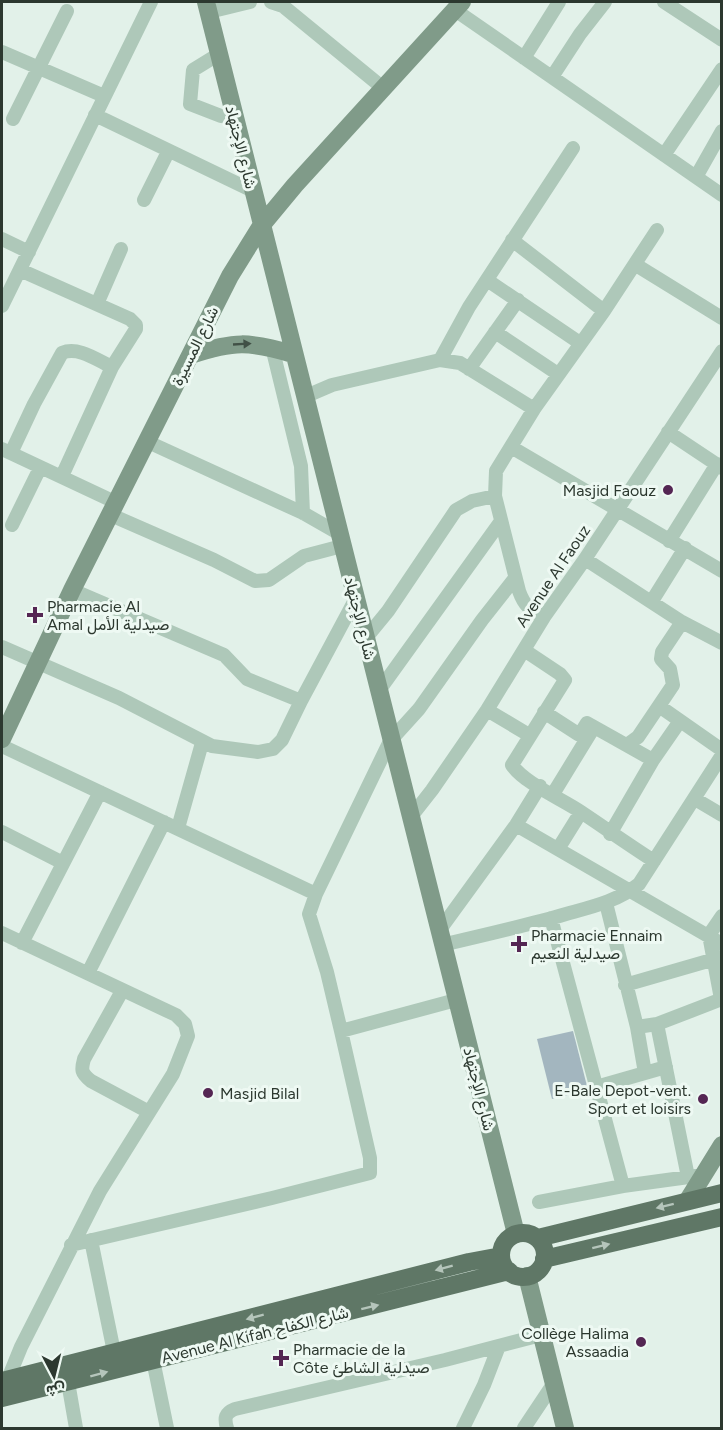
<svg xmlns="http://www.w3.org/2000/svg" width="723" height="1430" viewBox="0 0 723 1430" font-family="Figtree,Vazirmatn,sans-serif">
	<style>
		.green { fill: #a3b6bf }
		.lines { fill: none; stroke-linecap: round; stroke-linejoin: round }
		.street { stroke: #aec8b9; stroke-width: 14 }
		.secondary { stroke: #809b89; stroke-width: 18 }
		.primary { stroke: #5f7766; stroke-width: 18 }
		.oneway { fill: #415146 }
		.oneway2 { fill: #b5c5bb }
		.poi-dot { fill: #542653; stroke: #eef9f3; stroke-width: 2 }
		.labels { text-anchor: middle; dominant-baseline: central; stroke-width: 6; stroke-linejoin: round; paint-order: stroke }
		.street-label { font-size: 16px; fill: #2c382f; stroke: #eef9f3 }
		.poi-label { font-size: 16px; fill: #2c382f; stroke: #eef9f3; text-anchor: start }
	</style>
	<rect width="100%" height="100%" fill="#e2f1e9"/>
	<path class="green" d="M573,1031l15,59 -36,9 -15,-60z"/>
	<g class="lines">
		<path class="street" d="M271,2l12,4 100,82
			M664,2l58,38
			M455,10l267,185
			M209,12l41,-10
			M2,52l102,44
			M219,54l-26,16 -3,34 31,12 13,1
			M524,58l35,-56
			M552,77l28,-43 25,-32
			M95,115l158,76
			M13,119l54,-108
			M664,155l58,-86
			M696,177l26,-46
			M144,200l24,-48
			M2,239l27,13
			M512,240l92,71
			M636,265l86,53
			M20,270l110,49 6,6v4l-24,38 -50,109
			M487,280l93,63
			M97,304l24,-55
			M2,306l149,-304
			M495,332l63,42
			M272,347l29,119 2,47
			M440,360l29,-53 104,-159
			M469,369l49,-69
			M304,397l28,-12 108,-25 20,3 74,46
			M668,432l54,36
			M148,442l155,71 35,20
			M511,447l211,124
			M2,449l115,54
			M11,453l23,-49 28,-51c16,-7 35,7 50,14
			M111,515l103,45 41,21 14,-1 35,-24 38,-10
			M12,525l28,-57
			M669,541l48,-77
			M585,559l97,63 40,21
			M72,590l152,65 23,24 54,22 54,-101
			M652,601l33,-53
			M544,617c-14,-6 -20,-12 -25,-26l-24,-95 1,-25 38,-62 70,-98 53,-81
			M365,639l23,-28 68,-101 16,-9 23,-5
			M2,647l117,51 93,48 46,6 15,-3 9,-9 19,-39
			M524,650l36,24 5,6 -53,85c12,18 50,34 69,47 24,16 48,33 73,49
			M378,692l123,-171
			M659,706l63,44
			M487,710l42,25
			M544,712l34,22 4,-3 5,-8 66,37
			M627,745l11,-8 35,-52 -3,-16 -9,-10 1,-7 20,-30
			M2,746l314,148
			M553,794l41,-67
			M695,799l27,16
			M410,818l22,-28 55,-80 57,-93 41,-58 137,-208
			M516,825l206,119
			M178,828l24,-85
			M2,832l61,31
			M610,834l43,-74 27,-39
			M558,849l23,-37
			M606,903l31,124 20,-3 31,153
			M551,918l72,268
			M439,931l77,-106 24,-39
			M2,933l174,82 9,9 3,12 -15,38 -73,117 -79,156 -13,32
			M22,943l78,-151
			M442,945c41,-10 83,-19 124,-31 25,-7 52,-13 73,-30l83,-129
			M88,973l76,-151
			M625,985l97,-28
			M122,991l-38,68c-3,11 -3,14 7,22l58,31
			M721,999l-12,-64 13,-19
			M657,1024l65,-25
			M637,1027l8,46
			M341,1031l115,-31
			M596,1087l70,-20
			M539,1202l84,-16 73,-10
			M91,1240l23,112
			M71,1245l201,-47 98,-25v-15l-29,-127 -14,-59 -18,-58 7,-20 74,-153 29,-32 63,-89 33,-42
			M153,1360l14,68
			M68,1382l8,46
			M227,1428c-3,-10 -2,-15 8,-19l210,-49 96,-25
			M463,1428l21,-43 15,-39
			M524,1428l30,-45"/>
		<path class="secondary" d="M206,2l310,1232
			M191,355c43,-14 58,-14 102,-1
			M2,739l70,-149 158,-314 31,-50 34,-41 167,-183
			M688,1200l34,-55
			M527,1276l38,152"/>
		<path class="primary" d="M501 1255a22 22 0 1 1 44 0a22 22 0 1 1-44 0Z
			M538,1238l184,-45
			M544,1259l178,-42
			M2,1381l467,-119 32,-6
			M2,1398l507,-127"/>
	</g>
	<defs><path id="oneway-solid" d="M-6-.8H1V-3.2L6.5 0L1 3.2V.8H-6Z" transform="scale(1.5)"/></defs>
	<use class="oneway" href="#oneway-solid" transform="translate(242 344) rotate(-3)"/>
	<g class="oneway2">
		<use href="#oneway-solid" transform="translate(665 1206) rotate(166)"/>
		<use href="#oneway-solid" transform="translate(601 1246) rotate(-14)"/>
		<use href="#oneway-solid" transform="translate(444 1268) rotate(165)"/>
		<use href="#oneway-solid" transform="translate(370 1307) rotate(-14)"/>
		<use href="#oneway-solid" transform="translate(255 1317) rotate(165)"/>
		<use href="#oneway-solid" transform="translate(99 1374) rotate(-15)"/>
	</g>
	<g class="poi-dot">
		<circle cx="668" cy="490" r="6"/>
		<path d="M32 606h6v6h6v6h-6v6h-6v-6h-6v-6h6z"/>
		<path d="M516 935h6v6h6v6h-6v6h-6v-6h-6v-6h6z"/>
		<circle cx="208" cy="1093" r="6"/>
		<circle cx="703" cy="1099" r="6"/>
		<circle cx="641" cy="1342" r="6"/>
		<path d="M278 1349h6v6h6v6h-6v6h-6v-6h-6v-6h6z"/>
	</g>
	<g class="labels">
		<g class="street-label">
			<text transform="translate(241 147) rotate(76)">شارع الإجتهاد</text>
			<text transform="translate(195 346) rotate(-64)">شارع المسيرة</text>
			<text transform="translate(553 576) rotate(-56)">Avenue Al Faouz</text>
			<text transform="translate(360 618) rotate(76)">شارع الإجتهاد</text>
			<text transform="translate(479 1089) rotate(76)">شارع الإجتهاد</text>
			<text transform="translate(255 1335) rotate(-14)">Avenue Al Kifah شارع الكفاح</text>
		</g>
		<g class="poi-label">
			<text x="656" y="490" text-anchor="end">Masjid Faouz</text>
			<text x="47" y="606">Pharmacie Al<tspan x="47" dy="18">Amal صيدلية الأمل</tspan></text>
			<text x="531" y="935">Pharmacie Ennaim<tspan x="531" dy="18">صيدلية النعيم</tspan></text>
			<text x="691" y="1090" text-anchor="end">E-Bale Depot-vent.<tspan x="691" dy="18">Sport et loisirs</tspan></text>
			<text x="220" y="1093">Masjid Bilal</text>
			<text x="629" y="1333" text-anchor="end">Collège Halima<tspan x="629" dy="18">Assaadia</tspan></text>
			<text x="293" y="1349">Pharmacie de la<tspan x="293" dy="18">Côte صيدلية الشاطئ</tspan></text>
		</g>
	</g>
	<rect width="723" height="1430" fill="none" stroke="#2c382f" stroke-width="6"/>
	<g transform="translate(54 1376) rotate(173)" stroke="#eef9f3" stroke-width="4.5" paint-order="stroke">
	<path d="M0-4.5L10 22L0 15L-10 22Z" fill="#2c382f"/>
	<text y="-9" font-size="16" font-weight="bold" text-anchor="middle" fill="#2c382f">ش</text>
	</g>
</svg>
